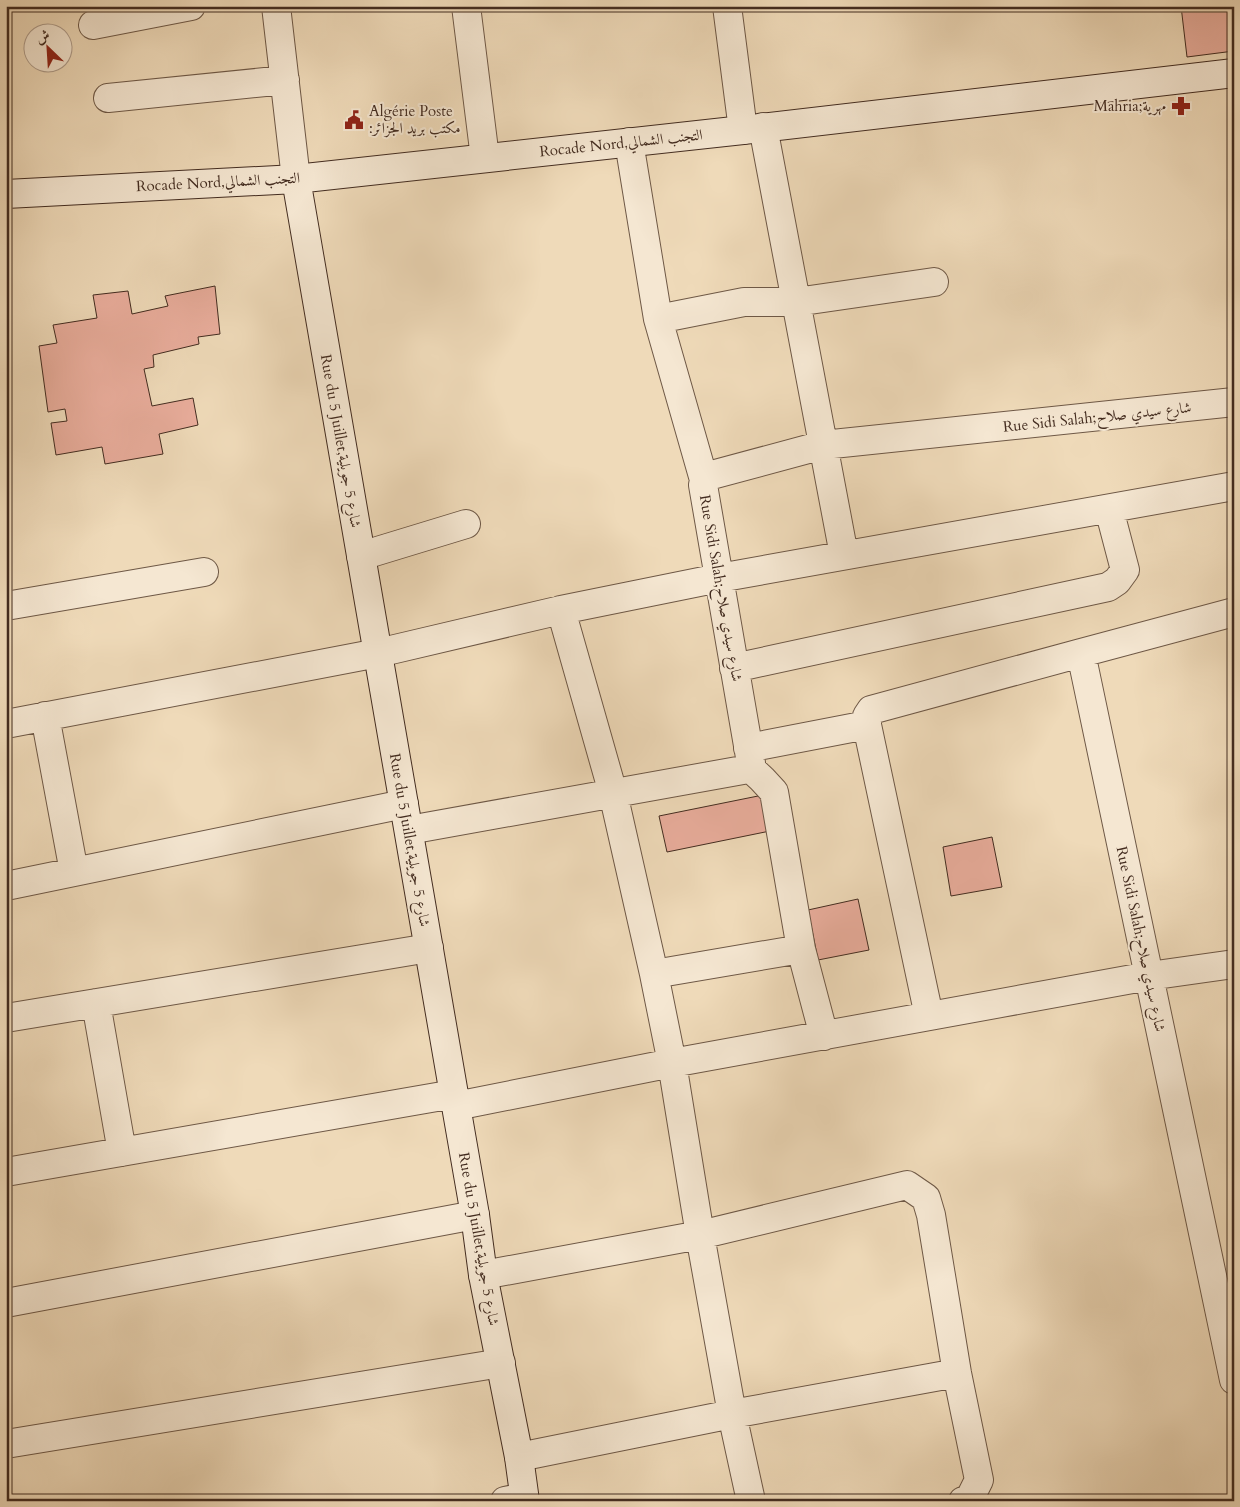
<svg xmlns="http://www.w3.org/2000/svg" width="1240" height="1507" viewBox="0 0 1240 1507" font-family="Cardo,Amiri,serif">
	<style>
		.building { fill: #e9ad9c; stroke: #432c20 }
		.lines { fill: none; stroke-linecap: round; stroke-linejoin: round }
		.street-casing { stroke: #6e5846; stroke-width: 30 }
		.secondary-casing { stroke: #432c20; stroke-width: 30 }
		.street { stroke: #f5e7d2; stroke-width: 28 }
		.secondary { stroke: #f5e7d2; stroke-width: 28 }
		.labels { text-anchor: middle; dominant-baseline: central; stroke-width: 4; stroke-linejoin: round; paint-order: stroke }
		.poi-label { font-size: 15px; fill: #432c20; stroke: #f5e7d2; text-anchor: end }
		.street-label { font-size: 15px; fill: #432c20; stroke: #f5e7d2 }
	</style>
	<rect width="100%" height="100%" fill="#efdab9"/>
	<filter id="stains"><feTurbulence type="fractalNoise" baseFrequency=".004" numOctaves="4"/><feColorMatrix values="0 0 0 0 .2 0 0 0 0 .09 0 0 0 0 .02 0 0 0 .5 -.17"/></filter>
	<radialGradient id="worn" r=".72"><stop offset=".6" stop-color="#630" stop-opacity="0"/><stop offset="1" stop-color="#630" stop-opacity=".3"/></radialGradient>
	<path class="building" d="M1181,6h53v45l-47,6z
		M215,286l5,48 -22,3 1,7 -46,11 1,12 -10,2 8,37 41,-8 5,27 -39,9 4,20 -58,10 -3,-17 -46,8 -5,-32 16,-2 -2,-12 -17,3 -9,-66 18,-3 -4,-18 44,-7 -4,-23 35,-4 4,23 36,-8 -3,-10z
		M763,795l7,36 -103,21 -8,-36z
		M992,837l10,50 -51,9 -8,-49z
		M858,899l11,51 -51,10 -10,-50z"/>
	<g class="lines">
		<g class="street-casing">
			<path id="street" d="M276,6l20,173
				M466,6l19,152
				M727,6l16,124
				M93,25l98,-19
				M108,98l177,-18
				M763,127l81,428
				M629,142l29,177 46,161
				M658,319l86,-17h52l138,-20
				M361,556l105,-32
				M6,606l198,-34
				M561,610l158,-32 515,-92
				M1234,612l-153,41 153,727
				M734,668l374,-81 9,-6 8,-11 -16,-61
				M45,716l29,156
				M6,724l372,-71 183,-43 52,183 41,181 18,89 28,172 32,179 19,87
				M748,748l119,-23
				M749,767l13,12 12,13 27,157 23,87
				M409,830l334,-60 6,-3 2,-4 -48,-278 1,-5 4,-4 115,-31 411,-43
				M6,886l398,-82
				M654,974l147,-25
				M96,1003l26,149
				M929,1016l-62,-291v-9l4,-6 210,-57
				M6,1018l423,-70
				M456,1106l216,-43 477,-87 85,-12
				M6,1172l448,-78
				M483,1275l217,-40 207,-50 19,13 5,17 26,158 22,107 -9,18 -7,3
				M6,1303l469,-88
				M6,1444l495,-81
				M519,1457l213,-43 225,-41
				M505,1501l19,-4"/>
		</g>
		<g class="secondary-casing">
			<path id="secondary" d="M296,179l160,927 19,109 8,60 36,182 6,44
				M6,194l290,-15 447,-49 491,-57"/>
		</g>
		<use href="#street" class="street"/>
		<use href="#secondary" class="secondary"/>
	</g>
	<defs>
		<g id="pharmacy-bare" transform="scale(1.5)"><path d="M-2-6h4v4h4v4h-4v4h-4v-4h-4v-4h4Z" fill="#8f2418" stroke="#f5e7d2" stroke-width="2.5" paint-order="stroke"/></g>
		<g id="civic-bare" transform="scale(1.5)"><path d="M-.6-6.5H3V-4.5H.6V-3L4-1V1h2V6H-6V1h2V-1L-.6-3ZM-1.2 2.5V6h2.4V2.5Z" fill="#8f2418" stroke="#f5e7d2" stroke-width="2.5" paint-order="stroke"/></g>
	</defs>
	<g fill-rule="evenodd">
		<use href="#pharmacy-bare" x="1181" y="106"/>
		<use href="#civic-bare" x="354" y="120"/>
	</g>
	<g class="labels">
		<g class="poi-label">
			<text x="1166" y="106">Mahria;مهرية</text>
			<text x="369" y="111" text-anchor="start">Algérie Poste<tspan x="369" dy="17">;مكتب بريد الجزائر</tspan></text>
		</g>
		<g class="street-label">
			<text transform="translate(621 143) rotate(-6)">Rocade Nord,التجنب الشمالي</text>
			<text transform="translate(218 182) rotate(-3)">Rocade Nord,التجنب الشمالي</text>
			<text transform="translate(1097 417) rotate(-6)">Rue Sidi Salah;شارع سيدي صلاح</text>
			<text transform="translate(341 441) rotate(80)">Rue du 5 Juillet,شارع 5 جويلية</text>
			<text transform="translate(721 588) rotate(80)">Rue Sidi Salah;شارع سيدي صلاح</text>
			<text transform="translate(410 840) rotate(80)">Rue du 5 Juillet,شارع 5 جويلية</text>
			<text transform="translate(1141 939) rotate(78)">Rue Sidi Salah;شارع سيدي صلاح</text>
			<text transform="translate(479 1239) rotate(80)">Rue du 5 Juillet,شارع 5 جويلية</text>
		</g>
	</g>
	<rect width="1240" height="1507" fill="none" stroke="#efdab9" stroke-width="25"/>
	<rect x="8" y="8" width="1225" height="1492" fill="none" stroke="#432c20" stroke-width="2.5"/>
	<rect x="12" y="12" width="1215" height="1482" fill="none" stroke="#432c20"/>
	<g transform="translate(48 48) rotate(335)"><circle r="24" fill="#f5e7d2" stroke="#ae9c8b"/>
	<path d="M0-4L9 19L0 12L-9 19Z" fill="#8f2418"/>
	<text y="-8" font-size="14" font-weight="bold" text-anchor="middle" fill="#432c20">ش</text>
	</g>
	<rect width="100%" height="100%" filter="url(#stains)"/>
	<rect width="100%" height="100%" fill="url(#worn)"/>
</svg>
